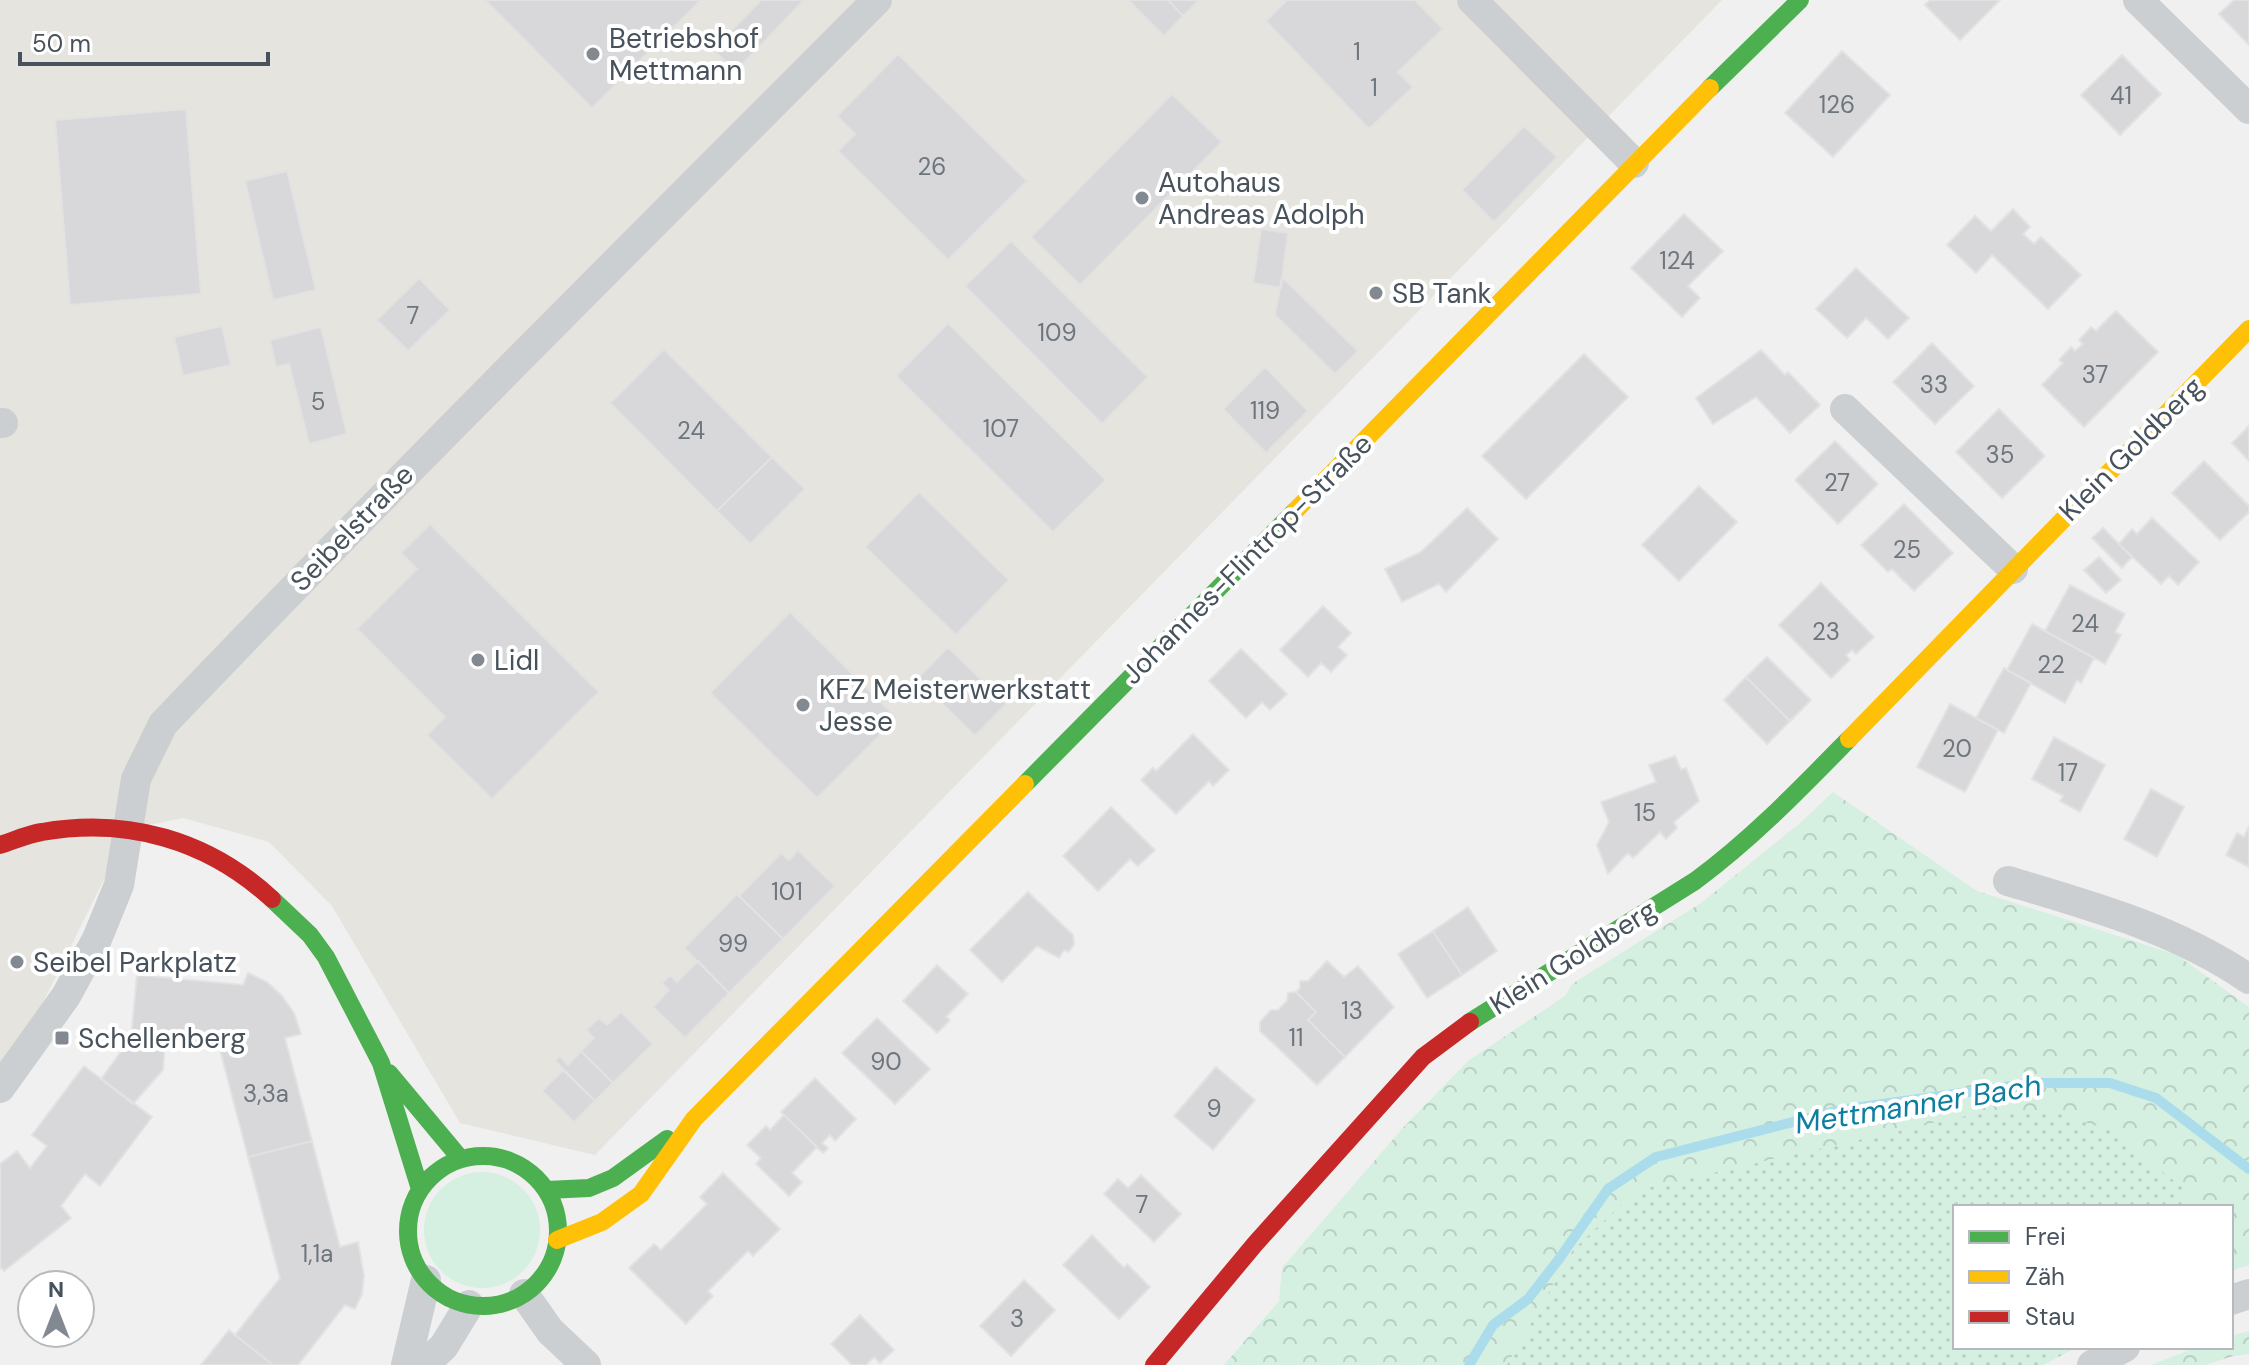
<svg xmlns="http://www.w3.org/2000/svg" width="2249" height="1365" viewBox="0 0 2249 1365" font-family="'DM Sans',sans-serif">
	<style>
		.commercial { fill: #e5e4de }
		.grass { fill: #d5efe0 }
		.forest { fill: url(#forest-crowns) }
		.park { fill: url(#park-dots) }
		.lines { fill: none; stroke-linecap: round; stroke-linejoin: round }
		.stream { stroke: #aadcec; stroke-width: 10 }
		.building { fill: #d8d8da; stroke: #e2e2e3; stroke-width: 2 }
		.street { stroke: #cccfd1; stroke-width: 30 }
		.fast { stroke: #4caf50; stroke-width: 18 }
		.slow { stroke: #ffc107; stroke-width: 18 }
		.jam { stroke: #c62828; stroke-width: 18 }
		.poi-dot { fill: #828990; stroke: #fff; stroke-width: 3 }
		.labels { text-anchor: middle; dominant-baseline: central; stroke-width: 8; stroke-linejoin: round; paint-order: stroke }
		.number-label { font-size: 24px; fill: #6d757d }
		.poi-label { font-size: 28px; fill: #47525c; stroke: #fff; text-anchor: start }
		.street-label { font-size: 28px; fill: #47525c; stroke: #fff }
		.water-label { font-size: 30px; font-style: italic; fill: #0e7ea0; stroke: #fff }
	</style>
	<defs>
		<pattern id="forest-crowns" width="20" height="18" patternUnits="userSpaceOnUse" patternTransform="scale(2)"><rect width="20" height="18" fill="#d5efe0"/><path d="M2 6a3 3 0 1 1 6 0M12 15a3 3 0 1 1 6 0" fill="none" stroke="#b8cfc3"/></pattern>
		<pattern id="park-dots" width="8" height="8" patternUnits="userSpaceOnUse" patternTransform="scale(2)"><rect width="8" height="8" fill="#d5efe0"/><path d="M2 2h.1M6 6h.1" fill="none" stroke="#b8cfc3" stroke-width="1.8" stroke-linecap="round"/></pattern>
	</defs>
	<rect width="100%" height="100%" fill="#f1f0f0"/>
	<path class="commercial" d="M0,0h1722l-1127,1155 -135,-32 -128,-217 -63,-64 -86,-24 -54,11 -106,214 -23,25z"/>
	<path class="grass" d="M424 1230a58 58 0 1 1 116 0a58 58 0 1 1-116 0Z"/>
	<path class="forest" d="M1833,792l144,99 200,64 72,52v258l-18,6v-64h-40l-9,-19 -199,-76 -346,78 -64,60 -66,115h-283l55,-64 3,-33 119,-138 67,-69 97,-65 7,-12 129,-81 99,-80z
		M2249,1331v23l-16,2 -28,9h-54l46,-18h34v-11z"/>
	<path class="park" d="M2050,1111l59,19 74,58 8,19h-236v140h123l-35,18h-536l66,-115 64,-60 346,-78z"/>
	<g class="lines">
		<path class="stream" d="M1469,1365l24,-40 35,-26 31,-40 49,-70 48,-32 184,-47 193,-27h77l46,15 93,71"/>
	</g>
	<path class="building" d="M485,0h216l-109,108z
		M761,0h43l-68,71 -23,-21z
		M1128,0h40l15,16 -19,20z
		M1168,0h31l-16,16z
		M1283,0h132l28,29 -45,43 15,15 -44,42 -103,-108 19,-19z
		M1930,0h70l-40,40 -35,-35z
		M2234,0h15v45l-30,-31z
		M1842,51l48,44 -57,62 -48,-44z
		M898,54l129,127 -79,79 -110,-109 17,-17 -18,-18z
		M2122,55l39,39 -41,41 -39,-40z
		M1172,94l50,48 -142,143 -49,-48z
		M186,109l15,185 -131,11 -15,-185z
		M1524,126l33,31 -63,65 -32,-32z
		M287,171l29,119 -43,10 -28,-119z
		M2013,209l17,18 -7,7 11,10 7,-7 40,38 -33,34 -56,-54 -16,18 -29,-28 28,-29 16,15z
		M1684,214l39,37 -35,35 12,12 -18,19 -51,-49z
		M1261,229l27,4 -7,55 -28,-5z
		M1011,241l137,136 -46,47 -137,-138z
		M1856,268l53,50 -21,21 -22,-21 -19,20 -31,-29z
		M1282,277l76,74 -23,23 -60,-59z
		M419,278l31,32 -42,41 -31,-31z
		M2116,311l42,41 -74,75 -42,-42 21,-22 -4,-3 12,-13 4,4 8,-7 -4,-4 12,-13 5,4z
		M948,323l158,157 -53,52 -157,-156z
		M222,326l9,39 -48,11 -9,-39z
		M321,327l26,107 -38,10 -20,-80 -13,3 -6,-27z
		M1932,343l42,43 -39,38 -42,-42z
		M664,349l108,108 -55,54 -107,-108z
		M1761,350l24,25 3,-3 32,33 -30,28 -34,-36 -43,27 -17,-26z
		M1584,354l44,43 -102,102 -44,-43z
		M1265,367l43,44 -42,42 -43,-44z
		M1999,409l46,47 -43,42 -46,-46z
		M2249,426v35l-17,-18z
		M1835,441l43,43 -40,40 -43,-44z
		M772,457l33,32 -55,55 -33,-33z
		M2204,461l45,45v6l-29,28 -48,-47z
		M1699,486l38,36 -58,59 -37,-36z
		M919,492l90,88 -53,55 -91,-88z
		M1904,504l49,49 -39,38 -22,-22 -4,3 -27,-27z
		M1467,508l31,31 -52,53 -7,-8 -37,18 -17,-33 36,-17z
		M2152,518l47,44 -21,23 -9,-9 -8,8 -42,-40 13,-15 5,5z
		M430,524l169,168 -107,107 -65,-64 18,-18 -88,-88 60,-60 -16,-16z
		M2103,528l29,29 -10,11 -30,-30z
		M2099,557l22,23 -15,13 -22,-23z
		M1821,583l53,54 -18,17 -4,-4 -6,5 4,5 -19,18 -52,-53z
		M2070,585l55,29 -10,18 6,3 -16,29 -60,-33z
		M1323,606l28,27 -13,14 9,8 -16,17 -10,-9 -13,14 -28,-27z
		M790,612l107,106 -80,80 -107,-105z
		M2032,624l62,34 -13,25 -4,-3 -12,23 -58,-33z
		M948,647l58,57 -31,32 -58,-57z
		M1241,649l46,45 -17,16 -8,-8 -16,16 -37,-37z
		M1767,657l44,43 -21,21 -44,-44z
		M2004,668l27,15 -27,50 -28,-15z
		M1746,677l44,44 -23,23 -43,-44z
		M1950,704l48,26 -33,62 -48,-25z
		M1193,734l36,36 -16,16 -4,-5 -33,33 -35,-34 12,-12 3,3z
		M2054,737l51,28 -25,47 -20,-11 3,-5 -31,-17z
		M1675,756l6,14 5,-2 13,33 -25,21 3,6 -11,11 -6,-7 -27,26 -5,-5 -20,21 -11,-29 12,-23 -8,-20 55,-20 -7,-17z
		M2151,789l33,18 -27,50 -33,-18z
		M1111,807l44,43 -17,16 -8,-7 -32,32 -35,-35z
		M2249,826v41l-23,-12 11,-22 7,4z
		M798,850l37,36 -52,53 -44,-43 42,-43 8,7z
		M1028,892l45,43 1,9 -5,8 -5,-2 -5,8 -22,-12 -35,36 -32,-32z
		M737,894l46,45 -54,54 -45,-45z
		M1468,907l29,44 -35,24 -29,-44z
		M1433,931l29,44 -35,23 -29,-44z
		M698,961l31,32 -44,45 -32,-31 16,-17 -7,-7 8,-8 7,7z
		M1327,961l17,16 14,-11 36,41 -49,50 -37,-37 8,-8 -20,-20 4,-4v-7h8z
		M937,965l31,29 -22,23 4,3 -13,13 -34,-32z
		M248,973l19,9 15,14 12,17 7,21 -16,4 27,103 -64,16 -29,-111 -88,-8 6,-63 106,10z
		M1296,992l20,20 -8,8 37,37 -28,28 -57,-54v-9l11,-12h7l9,-9 1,-8z
		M621,1012l32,32 -40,39 -32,-32 13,-13 -8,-8 13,-12 8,7z
		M877,1018l53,51 -35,35 -53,-51z
		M131,1038l34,3 -2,29 -30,34 -32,-25z
		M581,1051l32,32 -18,18 -40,-40 5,-5 8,9z
		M84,1066l68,51 -52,69 -15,-12 -24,32 10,12 -67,53 -4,-4v-103l17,-13 13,17 17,-22 -15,-11z
		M1216,1067l39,33 -42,50 -39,-34z
		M563,1070l32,31 -21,21 -32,-31z
		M815,1078l41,41 -21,22 -5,-6 -8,8 6,5 -5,5 -42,-41z
		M784,1115l33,32 -25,26 10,9 -13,14 -33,-32 5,-6 -14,-13 19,-19 4,4z
		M312,1141l28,106 18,-5 6,34 -2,18 -7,15 -10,-4 -47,60h-25l-38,-30 45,-57 -32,-121z
		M723,1173l57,56 -27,27 -5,-5 -40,40 5,5 -27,28 -57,-56 25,-24 7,6 46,-46 -7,-7z
		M1141,1175l40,39 -27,28 -50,-48 14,-15 10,9z
		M1092,1235l32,33 3,-4 23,23 -31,32 -56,-54z
		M1024,1280l31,30 -44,46 -31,-30z
		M860,1315l34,35 -14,13 -6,-6 -8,8h-14l-21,-21z
		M229,1330l6,5 38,30h-72z"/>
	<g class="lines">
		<path class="street" d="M1472,0l162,163
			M2138,0l111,109
			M1845,409l168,160
			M0,423h3
			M2008,881c84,25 168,48 241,98
			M0,1088l66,-92 31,-57 22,-54 17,-106 27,-55c234,-245 475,-484 714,-724
			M524,1294l26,37 36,34
			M2231,1300l18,-6
			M406,1365l20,-85
			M424,1365l20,-19 25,-41
			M2092,1365l33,-18"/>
		<path class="fast" d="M1710,88l90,-88
			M1025,784l270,-273
			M272,899l38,36 16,22 55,106 39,126
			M1470,1022l225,-141c57,-42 105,-92 154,-142
			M389,1073l71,85
			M408 1231a75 75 0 1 1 150 0a75 75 0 1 1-150 0Z
			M547,1190l42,-2 24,-10 54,-39"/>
		<path class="slow" d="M1295,511l415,-423
			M1849,739l400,-410
			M557,1240l45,-18 39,-28 53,-75 331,-335"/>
		<path class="jam" d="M0,845c13,-4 28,-11 42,-13 85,-15 166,8 230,67
			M1154,1365l101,-121 168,-187 47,-35"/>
	</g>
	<g class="poi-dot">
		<circle cx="593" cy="54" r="8"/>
		<circle cx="1142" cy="198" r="8"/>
		<circle cx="1376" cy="293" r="8"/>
		<circle cx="478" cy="660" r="8"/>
		<circle cx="803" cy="705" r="8"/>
		<circle cx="17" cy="962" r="8"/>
		<rect x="54" y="1030" width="16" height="16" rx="4"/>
	</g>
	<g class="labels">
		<g class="number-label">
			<text x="1357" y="51">1</text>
			<text x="1374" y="87">1</text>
			<text x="2121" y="95">41</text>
			<text x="1837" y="104">126</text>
			<text x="932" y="166">26</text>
			<text x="1677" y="260">124</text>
			<text x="413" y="315">7</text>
			<text x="1057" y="332">109</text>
			<text x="2095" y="374">37</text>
			<text x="1934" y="384">33</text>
			<text x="318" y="401">5</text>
			<text x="1265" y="410">119</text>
			<text x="1001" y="428">107</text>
			<text x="691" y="430">24</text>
			<text x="2000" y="454">35</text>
			<text x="1837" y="482">27</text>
			<text x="1907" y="549">25</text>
			<text x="2085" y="623">24</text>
			<text x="1826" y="631">23</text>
			<text x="2051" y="664">22</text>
			<text x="1957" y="748">20</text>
			<text x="2068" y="772">17</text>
			<text x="1645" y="812">15</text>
			<text x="787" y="891">101</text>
			<text x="733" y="943">99</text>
			<text x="1352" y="1010">13</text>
			<text x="1296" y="1037">11</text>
			<text x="886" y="1061">90</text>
			<text x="266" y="1093">3,3a</text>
			<text x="1214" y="1108">9</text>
			<text x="1142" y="1204">7</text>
			<text x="317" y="1253">1,1a</text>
			<text x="1017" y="1318">3</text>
		</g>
		<g class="poi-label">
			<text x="609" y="38">Betriebshof<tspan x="609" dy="32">Mettmann</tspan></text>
			<text x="1158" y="182">Autohaus<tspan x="1158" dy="32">Andreas Adolph</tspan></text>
			<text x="1392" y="293">SB Tank</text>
			<text x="494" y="660">Lidl</text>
			<text x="819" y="689">KFZ Meisterwerkstatt<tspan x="819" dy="32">Jesse</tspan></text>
			<text x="33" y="962">Seibel Parkplatz</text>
			<text x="78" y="1038">Schellenberg</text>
		</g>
		<g class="street-label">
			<text transform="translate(2131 449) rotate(-45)">Klein Goldberg</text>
			<text transform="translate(352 528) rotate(-46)">Seibelstraße</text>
			<text transform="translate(1247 559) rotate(-45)">Johannes-Flintrop-Straße</text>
			<text transform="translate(1573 957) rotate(-32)">Klein Goldberg</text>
		</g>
		<g class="water-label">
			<text transform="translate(1918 1104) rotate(-9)">Mettmanner Bach</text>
		</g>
	</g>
	<rect x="1953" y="1205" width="280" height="144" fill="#ffffff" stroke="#b5babe" stroke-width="2"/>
	<rect x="1969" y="1231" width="40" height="12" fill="#4caf50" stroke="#b5babe" stroke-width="2"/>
	<text x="2025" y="1245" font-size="24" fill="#47525c">Frei</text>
	<rect x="1969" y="1271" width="40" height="12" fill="#ffc107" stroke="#b5babe" stroke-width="2"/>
	<text x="2025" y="1285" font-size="24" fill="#47525c">Zäh</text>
	<rect x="1969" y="1311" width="40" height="12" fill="#c62828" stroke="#b5babe" stroke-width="2"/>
	<text x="2025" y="1325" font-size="24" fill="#47525c">Stau</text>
	<g transform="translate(56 1309)"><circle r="38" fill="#ffffff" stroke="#b5babe" stroke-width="2"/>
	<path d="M0-6L14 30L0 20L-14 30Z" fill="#828990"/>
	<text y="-12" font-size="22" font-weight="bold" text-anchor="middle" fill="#47525c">N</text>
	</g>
	<path d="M20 52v12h248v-12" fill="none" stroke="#47525c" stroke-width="4"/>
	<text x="32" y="52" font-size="24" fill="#47525c" stroke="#ffffff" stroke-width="6" paint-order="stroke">50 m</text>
</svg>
